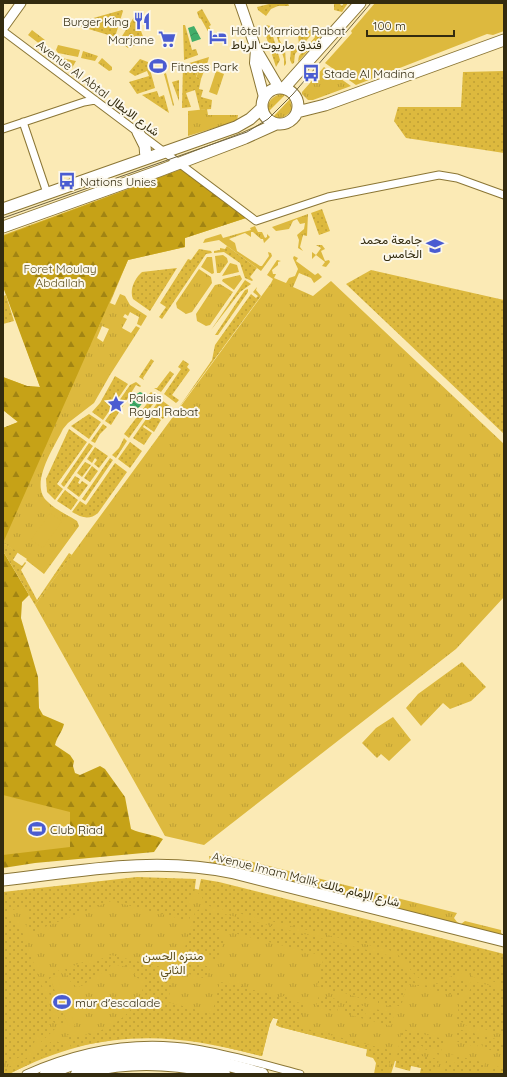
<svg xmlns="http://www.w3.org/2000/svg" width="507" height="1077" viewBox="0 0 507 1077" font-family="Quicksand,Vazirmatn,sans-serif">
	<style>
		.grass { fill: url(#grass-tufts); fill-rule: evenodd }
		.forest { fill: url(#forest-firs) }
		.garden { fill: url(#garden-dots) }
		.pitch { fill: #ddb93e }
		.water { fill: url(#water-waves) }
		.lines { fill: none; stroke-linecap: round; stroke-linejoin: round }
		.minor-casing { stroke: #8b7635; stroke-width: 9 }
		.tertiary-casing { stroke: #8b7635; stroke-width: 11 }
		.secondary-casing { stroke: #8b7635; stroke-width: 12 }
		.primary-casing { stroke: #8b7635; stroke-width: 13 }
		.trunk-casing { stroke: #8b7635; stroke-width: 14 }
		.minor { stroke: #fff; stroke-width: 7 }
		.tertiary { stroke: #fff; stroke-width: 9 }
		.secondary { stroke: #fff; stroke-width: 10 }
		.primary { stroke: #fff; stroke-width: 11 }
		.trunk { stroke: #fff; stroke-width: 12 }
		.tram { stroke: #6f6441; stroke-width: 1 }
		.labels { text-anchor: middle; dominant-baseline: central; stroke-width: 4; stroke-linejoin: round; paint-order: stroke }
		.poi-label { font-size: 12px; fill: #332b0f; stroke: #fcf8eb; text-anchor: start }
		.street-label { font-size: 12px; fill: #332b0f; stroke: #fcf8eb }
		.park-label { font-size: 12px; fill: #5f5120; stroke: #fcf8eb }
	</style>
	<defs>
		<pattern id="grass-tufts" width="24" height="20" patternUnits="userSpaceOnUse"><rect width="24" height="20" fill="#ddb93e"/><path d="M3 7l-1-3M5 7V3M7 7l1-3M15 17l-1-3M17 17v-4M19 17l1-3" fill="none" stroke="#be9f35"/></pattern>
		<pattern id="forest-firs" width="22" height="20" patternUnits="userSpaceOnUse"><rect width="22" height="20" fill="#c6a217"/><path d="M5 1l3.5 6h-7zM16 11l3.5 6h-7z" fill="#a18413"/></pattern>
		<pattern id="garden-dots" width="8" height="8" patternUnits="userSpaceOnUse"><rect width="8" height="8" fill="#ddb93e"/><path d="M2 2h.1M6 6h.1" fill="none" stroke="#be9f35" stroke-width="1.8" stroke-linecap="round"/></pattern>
		<pattern id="water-waves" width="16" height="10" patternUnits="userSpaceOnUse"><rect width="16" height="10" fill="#42ae69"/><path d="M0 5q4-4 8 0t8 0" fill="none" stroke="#388e55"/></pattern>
	</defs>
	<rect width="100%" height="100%" fill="#fbeab5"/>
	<path class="grass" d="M32,30l13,10 -4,5 -13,-10z
		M58,45l22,5 -2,7 -20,-4 -2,-3z
		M83,51l15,5 -3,5 -14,-3z
		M57,57l19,4 -4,7z
		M102,58l10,9v3l-3,1 -11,-8z
		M203,59l5,2 -7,18 -5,-1z
		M324,67l27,19 -38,14h-5l-6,-6v-2z
		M216,71l8,3 -7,21 -8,-3z
		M166,73l8,32 -1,1 -9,-32z
		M281,94l4,1 -17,17c-2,-9 4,-16 13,-18z
		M290,99l2,9c-4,8 -10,12 -19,9z
		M207,109l1,6h30l-1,6 -49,15v-25z
		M182,169l67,48 -64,21v9l-57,13 -18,43 5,2 5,-11 5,2 5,9 17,11 -6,10 -4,-2 2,-7 -9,-5 -2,4 -3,-2 -2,3 4,2 -5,9 9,5 5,-7 4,2 -30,47 -16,28 -26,20 -5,6c-9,19 -35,56 -15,73 8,8 20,13 29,19l2,5 -35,48 -18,-14 1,-1 -24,-16v-115l15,-6 -15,-12v-33l24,9 13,1 -37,-103v-49zM102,326l7,3 -6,13 -6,-4z
		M308,214l-1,22 -4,-1 -3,12 3,4 -5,-3 1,-8 -2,-5 7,-6 1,-6 -5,1 -3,-5 -4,2 -4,8 -13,2 -4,-4z
		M255,226l3,6h4l3,6 2,-1v-3l3,3 -6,6 -1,-4h-2l-8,-7h-2v5l-6,-4 -16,6 6,4 2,8 23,15h2l7,-10 -1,-4 3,1 1,3 -11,15 -42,-31 -16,3 2,-4 16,-5 2,4 28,-8 -1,-2z
		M316,245h6l3,4 -4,2 4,10 4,-1 1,2 -4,5 -4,-1 3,-4 -9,-7 -4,4v-7l4,3 5,-7z
		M223,255l4,3 1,4 -8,11h-3l-2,-17z
		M294,256l4,2 -2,3 19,14 3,-2 4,4 -8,6 -3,-5 -12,-5 -6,14 20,9 18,-15 173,163v153l-48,52 -252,196 -39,-9 -130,-231 236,-322 2,-4 -6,-4 10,-15 4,1 -3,1v3l-6,5 1,4h3l-2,4 12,5 3,-5 6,-2 3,-7 -5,-11z
		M207,257h5l2,16 -2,1 -11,-7z
		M230,263l7,2 2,7 -17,4z
		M199,269l12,8 1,6 -20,29 -6,2 -9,-6 -1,-5z
		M240,275l2,4 -8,11 -12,-9 1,-2z
		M220,284l13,8 -23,33 -4,1 -9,-5 -1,-7 19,-29z
		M462,662l24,25 -15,14 -21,8 -7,-6 -22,23 -15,-18 12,-14z
		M393,717l18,23 -22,21 -8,-7 -4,4 -15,-15 14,-15z
		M217,853l240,60 -3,5 3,4 4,2 4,-3 36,9v3l3,3 -294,-73 -1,-7 7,2z
		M184,886l320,80v108h-68v-2l-41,-11 -4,13h-15l5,-21 -101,-26 -4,-2 2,-6 -5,-1 -3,6 -8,32c-23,-5 -46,-12 -69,-16 -67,-9 -125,4 -184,34h-6v-174z"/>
	<path class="forest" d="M182,169l67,48 -64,21v9l-57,13 -125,283v-115l15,-6 -15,-12v-33l24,9 13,1 -37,-100v-51z
		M3,551l26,44 -7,7 -1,16 17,59 1,31 4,7 21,9c-2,9 -7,12 -9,21l15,10 4,6 -1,5 2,7 5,2 20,-9 5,3 20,28 6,32c11,5 21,5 32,10l-9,13 -119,11 -32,5z"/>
	<path class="garden" d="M273,3h15l1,3h-11l-7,3 -5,7 -8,-6 -1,-3z
		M334,3h5l3,3 2,-3h4l-6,9 -8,-2z
		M202,9l9,16 -2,1 3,7 -2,2 -9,-16 -2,-1 -2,-6z
		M122,10l1,1 -8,26 -43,-13z
		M134,17h2l9,25 -17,6 -9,-7z
		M183,25h2l7,25 4,-1 2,6 -14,5z
		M266,25l17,4 -4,10 6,11 1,14 -2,2v-7l-9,-28 -3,2 8,27 -4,7 -12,-37z
		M314,28h3l4,8 -23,26 1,-6 16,-19 -3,-3 -17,20 -1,9 -2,1 -2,-4 1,-11 8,-5 -1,-9z
		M209,57l-1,4 -5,-1 -7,17 5,2 -2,10 4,1 -2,7 11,3 -1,9 -11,1 -5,-20 -9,3 5,14 -9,1 1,-43z
		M140,59l8,3 7,26 -18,6 -8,-12 20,-6 -2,-5 -12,5 -6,-4z
		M504,71v82l-98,-15 -12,-17 4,-14h63l2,-35z
		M179,80v21l-7,-19z
		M157,91l2,6 5,-2 5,18 -27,-18z
		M322,209l8,22 -11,4 -8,-22z
		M227,246l30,22 -7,9 3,3 -1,1 -7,-3 -5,-15 -16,-11 -10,1v-2l6,-1v-2l5,1z
		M199,249l12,2 1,2 -6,1 -44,65 -3,-2 7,-10 -6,-4 28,-44 3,1z
		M177,268l-27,43 -17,-12c-4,-9 2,-21 9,-27z
		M371,270l133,30v134l-158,-150z
		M245,280l6,4 -11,8 -29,38z
		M257,287l-1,3 5,6 -86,117 37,-53 3,-15 36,-51 5,4 2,-2 -5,-4z
		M248,289v3l-30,43h-3l30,-45z
		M6,295l8,26 -11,3v-28z
		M151,359l3,2 -11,17 1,2 -5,-3z
		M183,360l6,4 -2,3 3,3 -18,25 7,5 -3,3 -12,-9 17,-25 -3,-2z
		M170,371l4,3 -13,18 -7,-4h3z
		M115,376l13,8 -25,36 -11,-8 8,-9z
		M136,382l5,4 -1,1 -4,-2 -25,40 -6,-4 25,-36z
		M151,392l7,5 -29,41 -5,-4 28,-37 -3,-3z
		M160,399l11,8 -8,12 -10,-7 -1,2 9,6 -7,12 -10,-7 -1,2 9,6 -8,12 -11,-7z
		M89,414l12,8 -12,17 -18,-13z
		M103,424l4,3 -7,7 -5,9 -4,-2z
		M69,429l18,13 -30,42 6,5 -8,11 -8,-8 -1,-13z
		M124,438l3,3 -11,17 -4,-3 7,-7z
		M130,442l12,9 -12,17 -12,-9z
		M89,443l4,3 -29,41 -3,-3z
		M95,447l13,9 -9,12 -5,-4 3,-4 -2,-2 -3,5 -5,-4z
		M110,458l3,2 -28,41 -3,-2z
		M85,462l6,3 -9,12 -5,-4z
		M115,463l12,9 -29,41c-9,8 -17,4 -26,-1l8,-11 6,4z
		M92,466l6,5 -8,11 -6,-4z
		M75,476l5,3 -2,4 2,1 2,-3 6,4 -9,12 -12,-9z
		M65,490l13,10 -7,10 -14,-9z
		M3,543l15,9 -5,8 9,6 3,-4 1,1 -5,7 16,30 32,-47 3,2 -37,50 -32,-54z
		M137,877l59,2 -2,16 -6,6v4l4,4 -3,12 -78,-20 -79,31 -3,-1 -3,-5 3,-7v-6c-9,-11 -16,-1 -26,0v-21z
		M201,879l18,3 285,72v30l-31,-7 -6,-6c-12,4 -40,16 -51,5 -10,-10 -13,-21 -27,-26l-184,-45 -3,-8 -4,-4z
		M201,908l186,47c16,6 20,26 35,30 14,3 29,-10 42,-4l3,5 -6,11 -54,-14 -6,24 -8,-3 -1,3 -14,-4v-2l-12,-3 -1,2 -26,-9v2l-22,-7 7,-30 -98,-25 -2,2 -4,-4 -4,2v4l3,2 4,-2 2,1 -7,24 -34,-9 11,-39z
		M3,917h6l6,7 5,2 36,98 -4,-3 -4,1 -1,4 2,2h7l-16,15 1,-5 -5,-2 -2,7 2,3 -18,12 -15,6z
		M111,955l63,15 -6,32 44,12 8,-32 23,4v2l27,5v2l12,3 1,-2 13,4v2l9,2 -6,23 94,24 -6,23h-13l2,-11 -3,-5 -7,-2 1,-7 -87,-22 -4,-2 2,-6 -5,-1 -3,6 -8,32c-73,-18 -117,-25 -191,-8l-4,-13c33,5 73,-21 78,-55l-8,-2 -9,-14v3l-17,-3 -3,8 -12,2c-17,16 -22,20 -31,-5l21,-8 2,3z
		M188,961l22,6 -3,12 -22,-6z
		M60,970l2,4 -12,4 18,47h-7l-18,-48z
		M471,981l33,8v46l-26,-8v1l-13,-3v-2l-9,-2 4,-19c10,-3 10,-12 11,-21z
		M319,995l21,5 -3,12 -21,-5z
		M346,1001l21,6 -3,12 -21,-6z
		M372,1008l22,6 -3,12 -22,-6z
		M402,1029l42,10 -4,16 -4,-1 -1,-6 -3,-1 -6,3 -4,-4h-6l-4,5 9,5 18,3 -3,15 -16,-1 1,-5 -10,-2 -1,5 -15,-4z
		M458,1029l22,6 -3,12 -22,-6z
		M484,1036l20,5 -1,12 -21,-5z
		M54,1040l8,4 4,5 -21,7 -36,18h-6v-5l17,-7z
		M450,1054l35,9 -2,11h-40l4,-17 2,1 -1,3 2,4 6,-3 -1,-5h-5z
		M494,1066l10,2v6h-12z"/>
	<path class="pitch" d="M375,3h129v28l-11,4 -6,-1 -131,51 -31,-22 27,-30 -1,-2z
		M50,513l12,8 -19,27 -12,-8z
		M3,795l67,17v35l-67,8z
		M57,976l18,50 -7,-1 -18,-47z"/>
	<path class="water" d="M194,26l7,13 -9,3 -4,-14z
		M140,392l5,2c-1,7 -5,17 -14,16 -4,-8 3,-15 9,-18z"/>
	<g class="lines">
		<g class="minor-casing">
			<path id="minor" d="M3,31l253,190 72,-24 111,-22 18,3 47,17
				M23,122l24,71
				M3,129l81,-27 11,-2
				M26,1074c54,-24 111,-35 170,-25 35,6 70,16 104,25"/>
		</g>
		<g class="tertiary-casing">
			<path id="tertiary" d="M3,28l18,-25"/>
		</g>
		<g class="secondary-casing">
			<path id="secondary" d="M240,3l16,46 23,39
				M256,49l-1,14 9,34"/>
		</g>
		<g class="primary-casing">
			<path id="primary" d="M284,88l76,-85
				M262 106a18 18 0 1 1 36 0a18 18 0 1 1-36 0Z
				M297,112l28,-7 179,-65
				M138,132l7,14 1,12
				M3,209l233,-82 14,-8 12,-11
				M3,227l156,-56 86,-33 31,-14
				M3,880c77,-9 154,-24 231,-7l270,68"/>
		</g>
		<g class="trunk-casing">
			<path id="trunk" d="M46,1074c45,-20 97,-25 145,-17 24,3 48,11 71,17
				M77,1074c49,-15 98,-12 147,0"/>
		</g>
		<use href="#minor" class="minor"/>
		<use href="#tertiary" class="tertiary"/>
		<use href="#secondary" class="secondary"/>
		<use href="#primary" class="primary"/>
		<use href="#trunk" class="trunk"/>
		<path class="tram" d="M3,218l244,-86 21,-13 25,-25 78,-91"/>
	</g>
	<defs>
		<g id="restaurant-bare" transform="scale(1.38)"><path d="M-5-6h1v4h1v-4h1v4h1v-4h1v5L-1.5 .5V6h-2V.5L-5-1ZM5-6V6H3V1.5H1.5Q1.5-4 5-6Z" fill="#4a5cd1" stroke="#fcf8eb" stroke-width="2.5" paint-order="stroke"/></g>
		<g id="hotel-bare" transform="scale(1.38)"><path d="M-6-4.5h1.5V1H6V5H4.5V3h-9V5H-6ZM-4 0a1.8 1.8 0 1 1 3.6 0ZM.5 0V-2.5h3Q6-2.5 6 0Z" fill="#4a5cd1" stroke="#fcf8eb" stroke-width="2.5" paint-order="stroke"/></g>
		<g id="supermarket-bare" transform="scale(1.38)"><path d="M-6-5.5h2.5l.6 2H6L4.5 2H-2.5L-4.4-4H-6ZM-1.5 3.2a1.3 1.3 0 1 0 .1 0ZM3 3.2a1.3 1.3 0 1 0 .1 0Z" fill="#4a5cd1" stroke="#fcf8eb" stroke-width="2.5" paint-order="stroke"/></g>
		<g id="stadium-bare" transform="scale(1.38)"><path d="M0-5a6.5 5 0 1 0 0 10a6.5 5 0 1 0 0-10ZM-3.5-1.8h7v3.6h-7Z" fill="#4a5cd1" stroke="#fcf8eb" stroke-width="2.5" paint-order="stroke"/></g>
		<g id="bus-bare" transform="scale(1.38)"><path d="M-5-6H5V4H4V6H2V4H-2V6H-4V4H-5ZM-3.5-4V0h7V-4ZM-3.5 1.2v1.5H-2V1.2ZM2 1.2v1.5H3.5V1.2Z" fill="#4a5cd1" stroke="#fcf8eb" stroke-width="2.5" paint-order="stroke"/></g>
		<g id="university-bare" transform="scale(1.38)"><path d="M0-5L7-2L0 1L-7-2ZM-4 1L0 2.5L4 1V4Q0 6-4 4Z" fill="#4a5cd1" stroke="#fcf8eb" stroke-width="2.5" paint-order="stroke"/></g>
		<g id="sight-bare" transform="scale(1.38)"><path d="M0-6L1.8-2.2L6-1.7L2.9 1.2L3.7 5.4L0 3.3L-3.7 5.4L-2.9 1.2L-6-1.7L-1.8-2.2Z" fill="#4a5cd1" stroke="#fcf8eb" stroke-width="2.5" paint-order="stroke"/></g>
	</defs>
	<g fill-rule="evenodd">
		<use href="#restaurant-bare" x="142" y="21"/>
		<use href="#hotel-bare" x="218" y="37"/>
		<use href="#supermarket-bare" x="167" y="39"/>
		<use href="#stadium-bare" x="158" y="66"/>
		<use href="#bus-bare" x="311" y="73"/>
		<use href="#bus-bare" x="67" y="181"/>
		<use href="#university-bare" x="435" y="246"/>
		<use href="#sight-bare" x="116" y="404"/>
		<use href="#stadium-bare" x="37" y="829"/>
		<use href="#stadium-bare" x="62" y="1002"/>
	</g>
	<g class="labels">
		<g class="poi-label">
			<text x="129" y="21" text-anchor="end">Burger King</text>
			<text x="231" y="30">Hôtel Marriott Rabat<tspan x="231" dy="14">فندق ماريوت الرباط</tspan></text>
			<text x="154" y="39" text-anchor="end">Marjane</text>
			<text x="171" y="66">Fitness Park</text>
			<text x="324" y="73">Stade Al Madina</text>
			<text x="80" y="181">Nations Unies</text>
			<text x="422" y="239" text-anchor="end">جامعة محمد<tspan x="422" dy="14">الخامس</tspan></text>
			<text x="129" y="397">Palais<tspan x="129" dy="14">Royal Rabat</tspan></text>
			<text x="50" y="829">Club Riad</text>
			<text x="75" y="1002">mur d'escalade</text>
		</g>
		<g class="street-label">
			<text transform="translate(98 88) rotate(37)">Avenue Al Abtal شارع الابطال</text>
			<text transform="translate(306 879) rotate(14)">Avenue Imam Malik شارع الإمام مالك</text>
		</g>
		<g class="park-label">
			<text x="60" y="268">Foret Moulay<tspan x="60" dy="14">Abdallah</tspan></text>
			<text x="173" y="955">منتزه الحسن<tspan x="173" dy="14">الثاني</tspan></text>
		</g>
	</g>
	<rect width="507" height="1077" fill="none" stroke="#332b0f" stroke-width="8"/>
	<path d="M367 30v6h87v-6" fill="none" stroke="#332b0f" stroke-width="2"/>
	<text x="373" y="30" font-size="12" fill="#332b0f" stroke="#fcf8eb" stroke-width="3" paint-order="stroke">100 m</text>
</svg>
